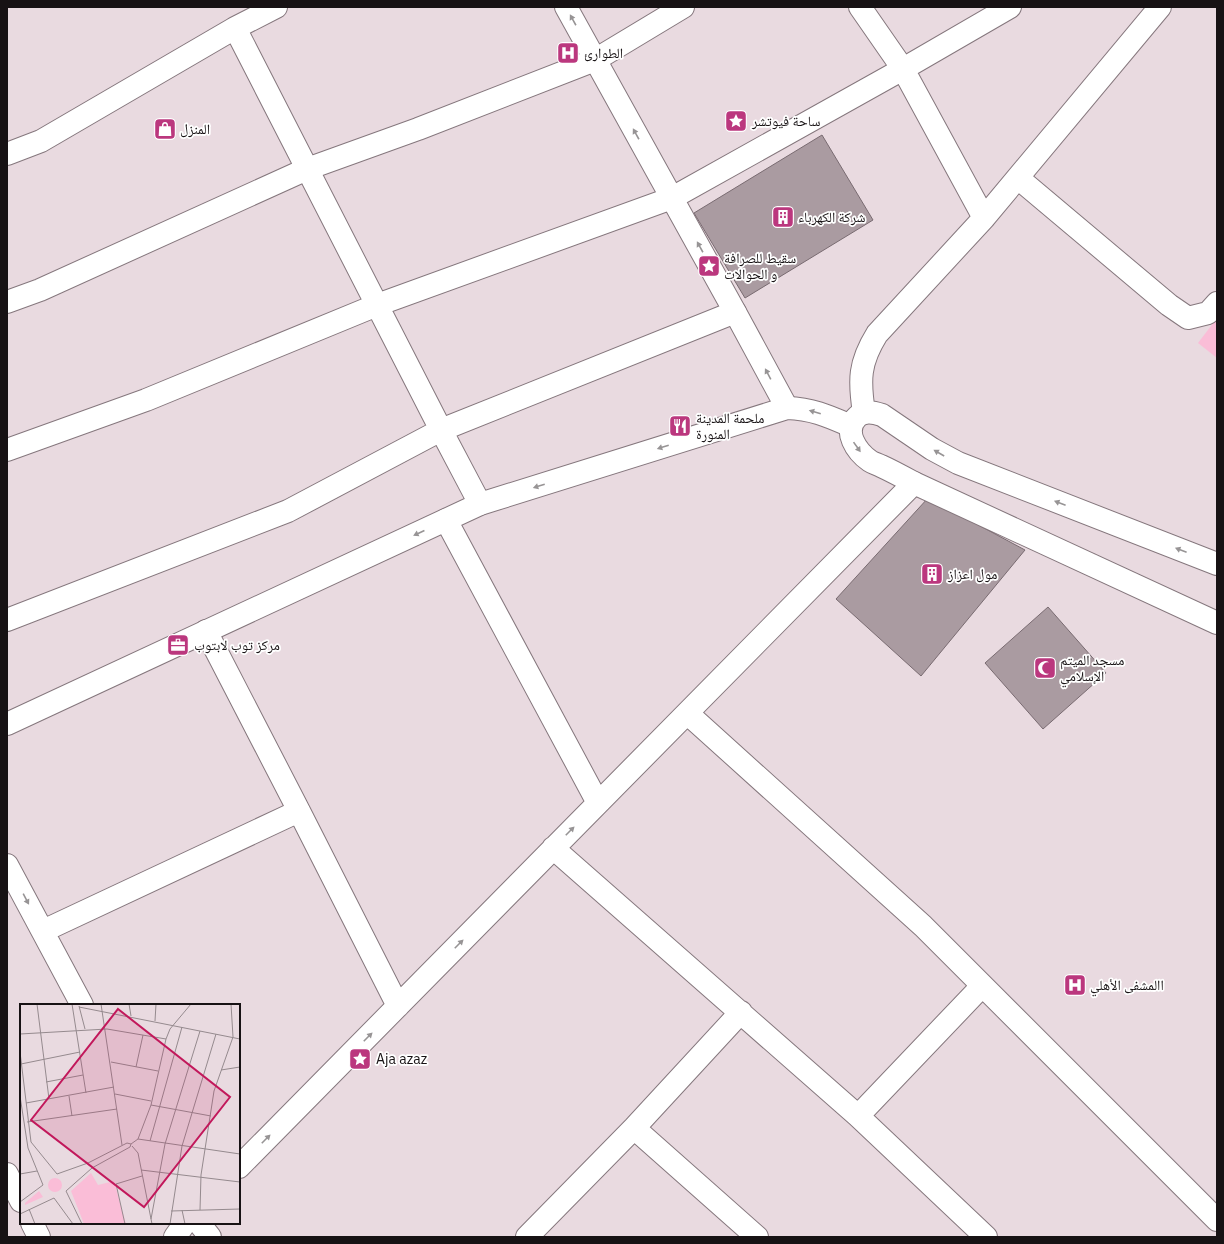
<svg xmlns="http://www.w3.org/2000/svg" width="1224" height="1244" viewBox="0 0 1224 1244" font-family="'IBM Plex Sans','Noto Naskh Arabic',sans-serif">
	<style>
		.green { fill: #fabdd7 }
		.building { fill: #aa9ba1; stroke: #796b71 }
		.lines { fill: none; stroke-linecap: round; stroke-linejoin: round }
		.street-casing { stroke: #85777d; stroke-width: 24 }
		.secondary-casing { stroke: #85777d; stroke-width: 24 }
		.primary-casing { stroke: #85777d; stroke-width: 24 }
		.street { stroke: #fff; stroke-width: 22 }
		.secondary { stroke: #fff; stroke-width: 22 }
		.primary { stroke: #fff; stroke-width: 22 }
		.oneway { fill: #979495 }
		.labels { text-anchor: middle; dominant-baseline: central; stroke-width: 3.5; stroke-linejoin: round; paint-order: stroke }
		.poi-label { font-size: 14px; fill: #171214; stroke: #fff; text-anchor: start }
		.inset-road { fill: none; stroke: #958a8e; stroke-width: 1 }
		.view { fill: #c2185b; fill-opacity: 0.15; stroke: #c2185b; stroke-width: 2 }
		.inset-edge { fill: none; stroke: #171214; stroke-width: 2 }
	</style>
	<rect width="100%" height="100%" fill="#e9dae0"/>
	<path class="green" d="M1217,318v40l-19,-15z"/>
	<path class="building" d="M822,135l51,85 -128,78 -51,-85z
		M928,498l97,52 -104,126 -85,-77z
		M1048,607l58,66 -63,56 -58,-66z"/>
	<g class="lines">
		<g class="street-casing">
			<path id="street" d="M860,7l43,62 81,149
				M235,28l206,402 39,74
				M7,154l34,-13 194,-113 41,-21
				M1018,178l151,127 19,13 20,-5 9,-10
				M7,302l33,-12 267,-121 111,-40 177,-69 88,-53
				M864,413c-5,-33 -5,-50 13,-79l107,-116 176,-211
				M7,450l139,-50 231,-95 295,-107 231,-129 107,-62
				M446,520l152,283
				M7,620l281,-109 153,-81 294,-118
				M206,631l93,180 99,195
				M687,713l236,213 294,294
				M553,848l305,268 128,121
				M7,865l75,140
				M43,931l256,-120
				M858,1116l124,-130
				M634,1128l123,109
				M239,1167l675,-684
				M7,1174l14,27
				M32,1223l7,14
				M199,1223l11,14
				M175,1237l10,-14
				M527,1237l107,-109 107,-116"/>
		</g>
		<g class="secondary-casing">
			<path id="secondary" d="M566,7l169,305 52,96"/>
		</g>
		<g class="primary-casing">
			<path id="primary" d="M1217,564l-259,-101 -26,-14 -50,-34c-9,-3 -18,-5 -25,2 -15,14 0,35 13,44 3,2 7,3 11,5 11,5 22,11 33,17l303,140
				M7,724l473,-220 307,-96c26,1 41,8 64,18"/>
		</g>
		<use href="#street" class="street"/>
		<use href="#secondary" class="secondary"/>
		<use href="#primary" class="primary"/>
	</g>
	<defs><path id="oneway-solid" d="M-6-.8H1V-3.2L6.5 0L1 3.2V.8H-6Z"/></defs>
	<g class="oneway">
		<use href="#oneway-solid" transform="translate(573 20) rotate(-119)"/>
		<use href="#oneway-solid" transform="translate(636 134) rotate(-119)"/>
		<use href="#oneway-solid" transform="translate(700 247) rotate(-119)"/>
		<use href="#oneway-solid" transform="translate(768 374) rotate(-118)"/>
		<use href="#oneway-solid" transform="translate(815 412) rotate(-164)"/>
		<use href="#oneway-solid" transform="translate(663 447) rotate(163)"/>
		<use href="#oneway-solid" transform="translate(857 447) rotate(55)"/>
		<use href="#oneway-solid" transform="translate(939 453) rotate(-150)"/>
		<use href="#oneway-solid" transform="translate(539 486) rotate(163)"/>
		<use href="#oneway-solid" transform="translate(1060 503) rotate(-159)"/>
		<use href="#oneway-solid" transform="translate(419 533) rotate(155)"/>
		<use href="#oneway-solid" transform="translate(1181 550) rotate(-159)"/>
		<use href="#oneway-solid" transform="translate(570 831) rotate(-45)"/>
		<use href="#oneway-solid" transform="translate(26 899) rotate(62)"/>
		<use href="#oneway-solid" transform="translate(459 944) rotate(-45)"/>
		<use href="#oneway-solid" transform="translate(368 1037) rotate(-45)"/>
		<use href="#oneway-solid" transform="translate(266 1139) rotate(-45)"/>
	</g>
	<defs>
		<g id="hospital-square" transform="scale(1.15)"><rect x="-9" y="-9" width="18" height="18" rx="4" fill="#bb377e" stroke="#fff"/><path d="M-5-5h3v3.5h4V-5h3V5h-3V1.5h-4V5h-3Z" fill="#fff"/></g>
		<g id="sight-square" transform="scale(1.15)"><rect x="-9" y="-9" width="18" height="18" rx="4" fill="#bb377e" stroke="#fff"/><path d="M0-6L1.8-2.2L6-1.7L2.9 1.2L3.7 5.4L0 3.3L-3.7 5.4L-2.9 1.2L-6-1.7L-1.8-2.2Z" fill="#fff"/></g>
		<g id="shop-square" transform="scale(1.15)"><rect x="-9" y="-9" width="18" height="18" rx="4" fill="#bb377e" stroke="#fff"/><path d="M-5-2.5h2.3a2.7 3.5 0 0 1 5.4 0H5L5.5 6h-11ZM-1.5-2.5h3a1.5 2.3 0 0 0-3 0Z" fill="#fff"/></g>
		<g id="building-square" transform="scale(1.15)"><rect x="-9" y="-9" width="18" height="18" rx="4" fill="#bb377e" stroke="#fff"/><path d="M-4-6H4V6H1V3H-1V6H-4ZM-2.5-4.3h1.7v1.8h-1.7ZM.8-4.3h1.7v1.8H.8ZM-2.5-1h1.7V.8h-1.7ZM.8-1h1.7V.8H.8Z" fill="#fff"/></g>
		<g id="restaurant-square" transform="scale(1.15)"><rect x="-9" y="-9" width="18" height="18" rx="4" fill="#bb377e" stroke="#fff"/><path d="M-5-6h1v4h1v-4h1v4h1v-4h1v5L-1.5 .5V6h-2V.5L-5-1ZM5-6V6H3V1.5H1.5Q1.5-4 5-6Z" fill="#fff"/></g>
		<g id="office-square" transform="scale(1.15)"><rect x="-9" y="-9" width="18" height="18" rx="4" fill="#bb377e" stroke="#fff"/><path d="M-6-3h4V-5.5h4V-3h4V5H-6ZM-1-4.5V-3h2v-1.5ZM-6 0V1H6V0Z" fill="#fff"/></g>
		<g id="mosque-square" transform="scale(1.15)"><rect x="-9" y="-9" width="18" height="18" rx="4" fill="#bb377e" stroke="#fff"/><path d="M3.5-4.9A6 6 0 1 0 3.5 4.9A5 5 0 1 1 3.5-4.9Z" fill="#fff"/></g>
	</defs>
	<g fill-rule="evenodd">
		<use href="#hospital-square" x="568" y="53"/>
		<use href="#sight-square" x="736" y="121"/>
		<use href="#shop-square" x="165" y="129"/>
		<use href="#building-square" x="783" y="217"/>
		<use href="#sight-square" x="709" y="266"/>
		<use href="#restaurant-square" x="680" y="426"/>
		<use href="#building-square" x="932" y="574"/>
		<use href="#office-square" x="178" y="645"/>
		<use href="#mosque-square" x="1045" y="668"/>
		<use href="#hospital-square" x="1075" y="985"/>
		<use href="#sight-square" x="360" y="1059"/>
	</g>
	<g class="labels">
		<g class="poi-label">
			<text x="584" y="53">الطوارئ</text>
			<text x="752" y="121">ساحة فيوتشر</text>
			<text x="180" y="129">المنزل</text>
			<text x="798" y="217">شركة الكهرباء</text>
			<text x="724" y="258">سقيط للصرافة<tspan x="724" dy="16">و الحوالات</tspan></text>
			<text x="696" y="418">ملحمة المدينة<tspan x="696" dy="16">المنورة</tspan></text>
			<text x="948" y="574">مول اعزاز</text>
			<text x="194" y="645">مركز توب لابتوب</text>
			<text x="1060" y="660">مسجد الميتم<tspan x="1060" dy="16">الإسلامي</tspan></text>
			<text x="1090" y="985">االمشفى الأهلي</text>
			<text x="376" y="1059">Aja azaz</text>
		</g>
	</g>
	<g transform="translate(20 1004)">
		<rect width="220" height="220" fill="#e9dae0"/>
		<path d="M71,169l7,12 16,-4 12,43h-42l-13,-33zM28 181a7 7 0 1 1 14 0a7 7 0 1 1-14 0ZM19,187l4,6 -18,8v-2z" fill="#fabdd7"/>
		<path class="inset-road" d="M17,0l12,95M52,0l14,89M81,0l21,141M109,0l2,12M59,2l6,23M59,3l161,32M135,17l1,-17M0,30l87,-5 59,10M0,48l11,90 26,32M91,58l47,9M1,60l59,-12M116,63l7,-32M201,66l19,-3M26,78l37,-7M95,90l36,7M0,92l8,52 15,37M49,92l3,20M6,99l88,-16M131,101l60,11M7,118l90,-13M118,135l102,15M130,137l32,-114M111,140l7,-5 13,-34 15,-66 4,-10 21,-25M112,142l6,7 14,71M121,166l99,12M0,170l17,-3M37,170l31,-11 39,-20 4,1 -1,3 -38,21 -26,23 16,33M0,198l23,-17M9,205l6,15M162,206l3,14M180,206l1,-35 13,-84 19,-54 -2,-33M151,207l69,-2M0,210l34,-16 19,26M131,215l14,-75 35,-113M105,220l-9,-40 26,-8M150,220l12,-78 34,-112"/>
		<path class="view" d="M98,5l112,88 -86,110 -113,-87z"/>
		<rect width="220" height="220" class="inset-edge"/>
	</g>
	<rect width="1224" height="1244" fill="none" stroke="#171214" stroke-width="16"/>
</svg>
